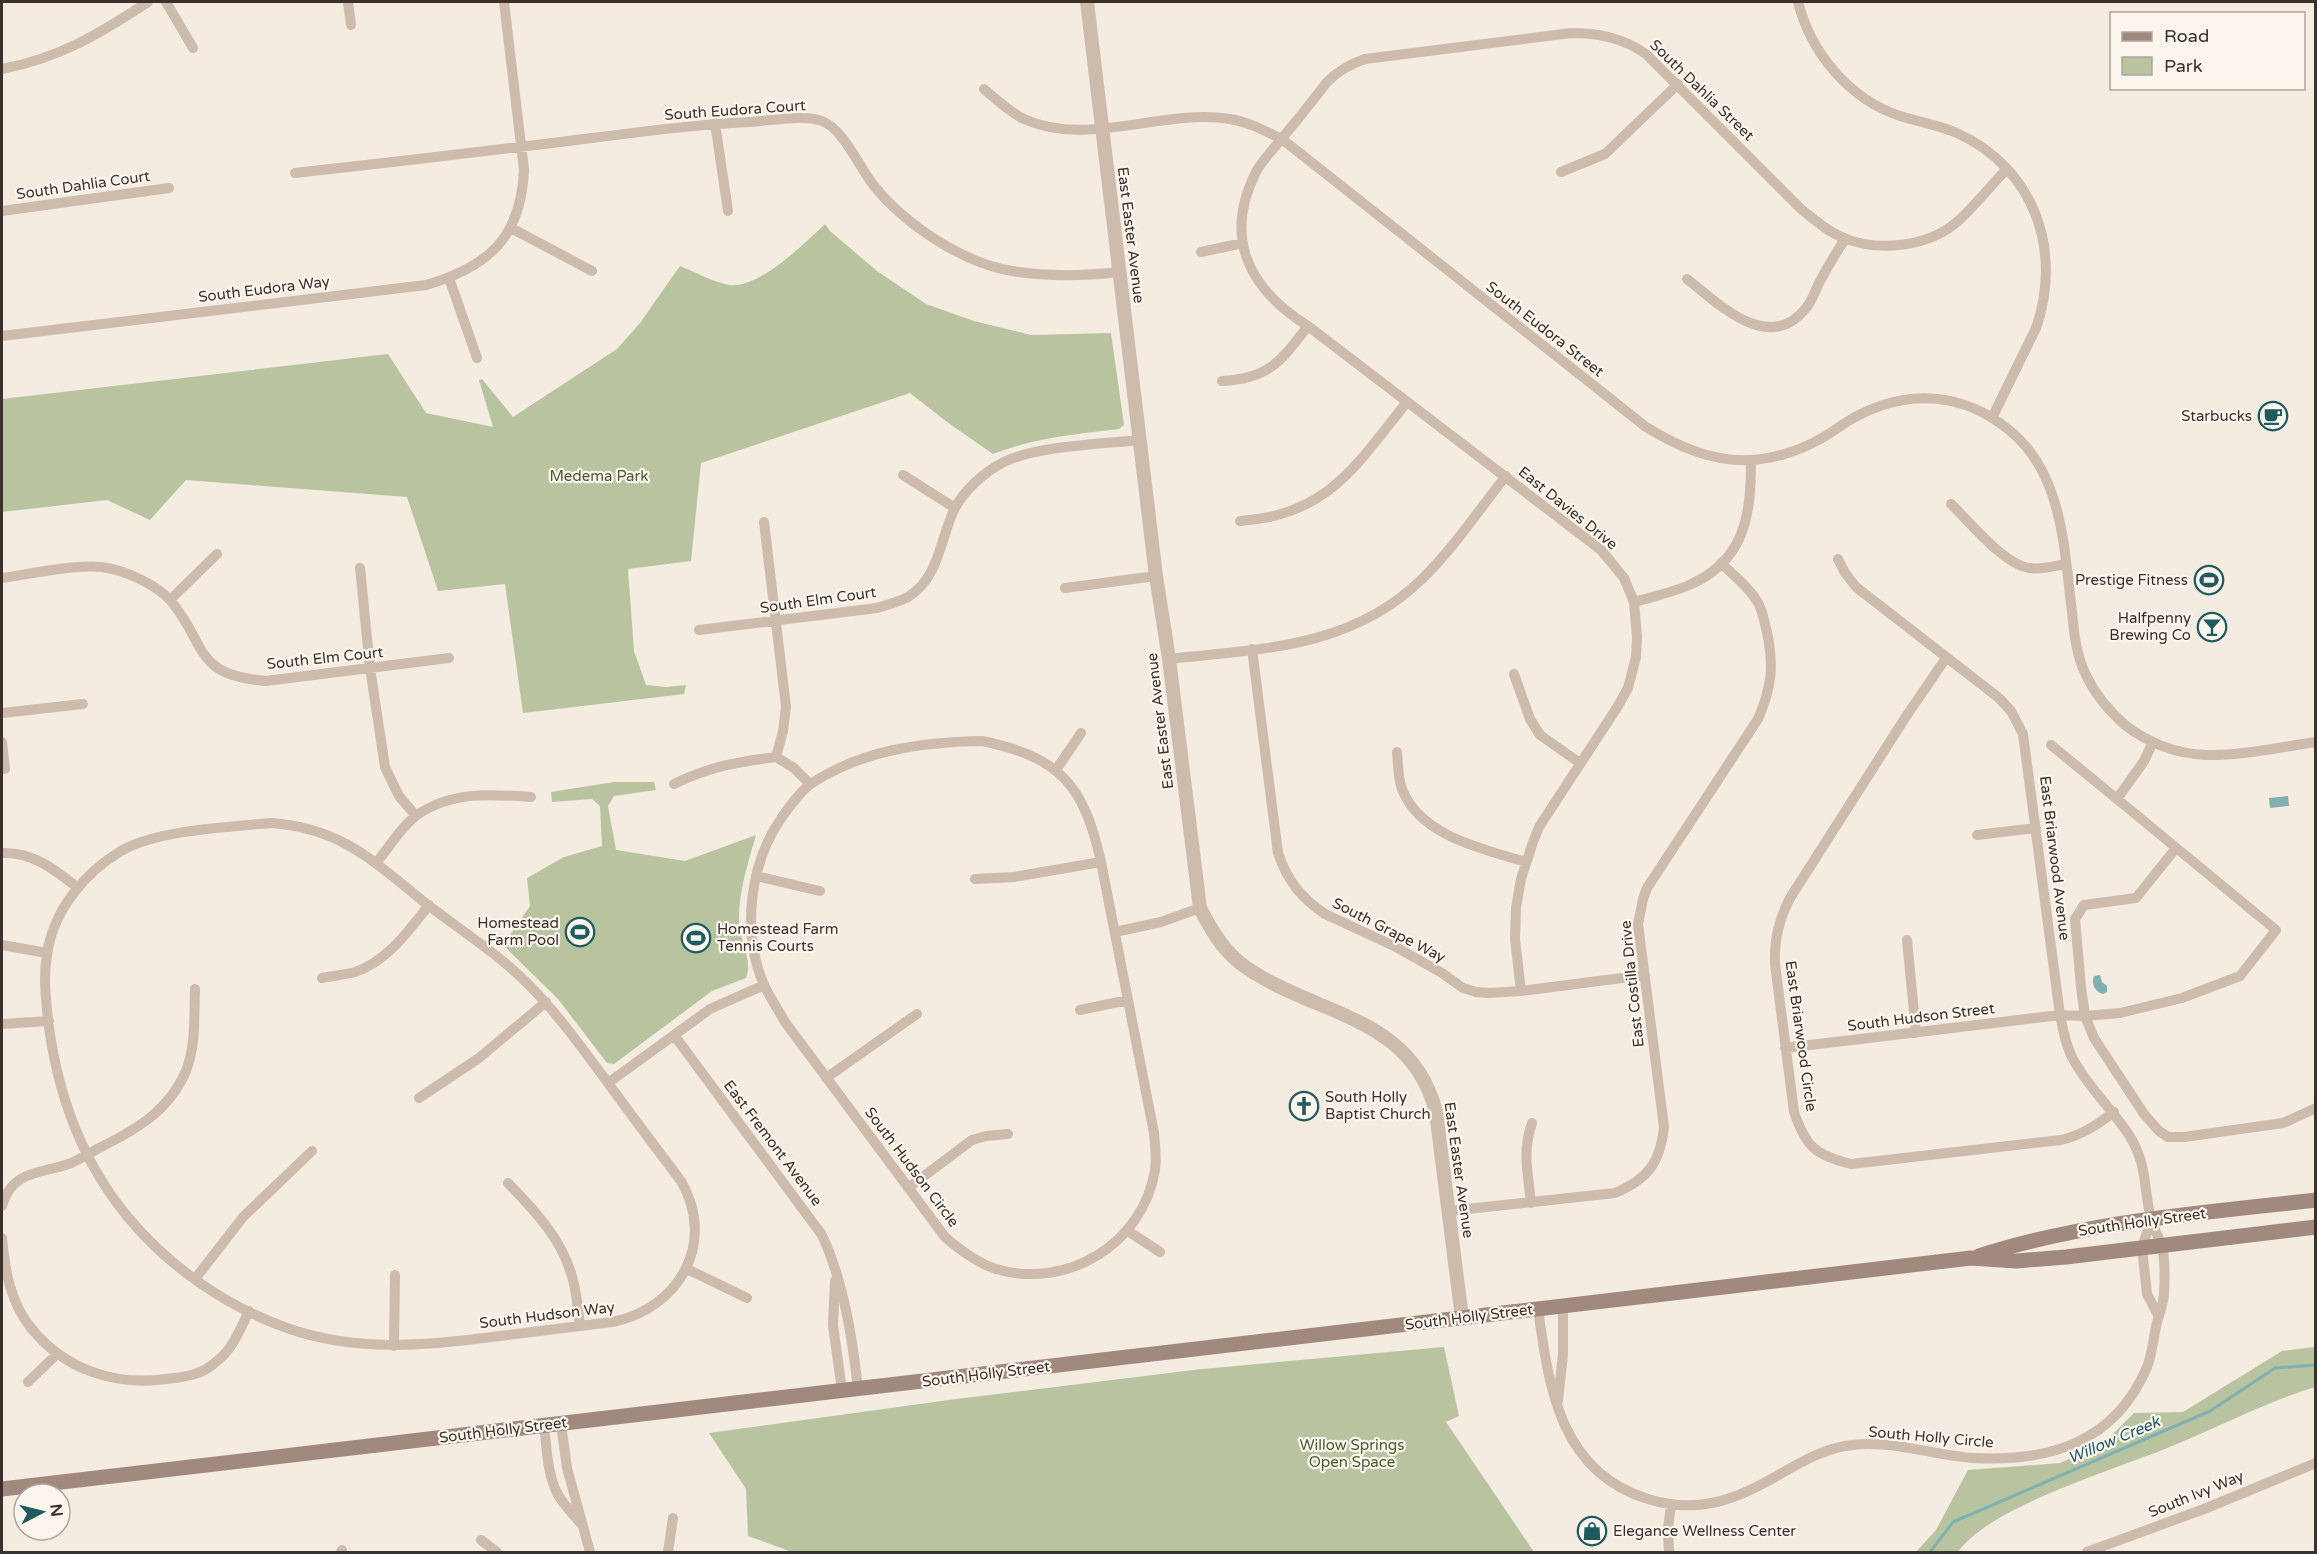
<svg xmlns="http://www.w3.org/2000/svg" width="2317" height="1554" viewBox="0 0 2317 1554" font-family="'Varela Round',sans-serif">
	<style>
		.green { fill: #b8c4a0 }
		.water { fill: #7fb0b2 }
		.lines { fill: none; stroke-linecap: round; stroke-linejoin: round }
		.stream { stroke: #7fb0b2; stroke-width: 3 }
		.minor { stroke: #cdbbac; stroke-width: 10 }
		.tertiary { stroke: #cdbbac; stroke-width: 14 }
		.secondary { stroke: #a18a7d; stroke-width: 15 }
		.labels { text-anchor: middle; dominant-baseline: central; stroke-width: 4.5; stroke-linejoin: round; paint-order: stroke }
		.street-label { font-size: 15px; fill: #3b302b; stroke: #fbf5ee }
		.poi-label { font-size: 15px; fill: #3b302b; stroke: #fbf5ee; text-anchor: end }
		.park-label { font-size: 15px; fill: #4a5a2e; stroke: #fbf5ee }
		.water-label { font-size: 16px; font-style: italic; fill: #1f5a5e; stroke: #fbf5ee }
	</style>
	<rect width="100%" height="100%" fill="#f4ebe1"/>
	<path class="green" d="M825,224l5,7 47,40 49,33 48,17 57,14 80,-2 13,92 -5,4c-43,5 -85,9 -126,25l-46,-32 -37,-29 -209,70 -10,98 -63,8 6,82 12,34 20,2 20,-2 -2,9 -161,19 -18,-129 -67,7 -31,-94 -221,-17 -36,40 -43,-20 -105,12v-113l386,-45 38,59 67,14 -14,-47 3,-1 31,38 104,-68 23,-26 40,-57c15,6 33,16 49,19 30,4 76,-42 96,-61z
		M614,782h40l2,8 -42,6 -6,10 8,44 69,11 71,-26c-8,28 -18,58 -17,88 1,18 14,37 7,55l-34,13 -98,73 -7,-1 -49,-64 -55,-54 27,-39 -3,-28 37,-21 38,-11 -2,-40 -8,-7 -40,3 -1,-10z
		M1444,1347l15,69 -13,6 88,130h-742l-44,-16 -2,-47 -37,-56 247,-34 246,-30z
		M2315,1347v40c-48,15 -92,38 -138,57 -56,24 -186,61 -219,108h-42l20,-22 32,-60 92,-7 43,-19 31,-31 49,-1 99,-61z"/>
	<path class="water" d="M2288,796l1,10 -19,2 -1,-10z
		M2100,975l2,7 5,4v6l-4,2c-8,-2 -12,-10 -9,-18z"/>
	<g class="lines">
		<path class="stream" d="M1930,1552l23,-30 257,-111 65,-43 41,-3"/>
		<path class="minor" d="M166,2l27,46
			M348,2l3,23
			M1798,2c13,51 51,97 102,114 19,6 38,9 57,17 77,35 106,117 79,195l-44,90
			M2,69c58,-11 97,-35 146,-67
			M984,89c13,11 25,23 40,30 63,29 140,-11 206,0 19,3 35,12 52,20l364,288c31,19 66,35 104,33 23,-1 49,-9 70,-21 13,-7 25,-17 39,-24 52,-26 105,-22 150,15 54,43 55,119 63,182 2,21 4,43 14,63 9,19 23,36 39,50 23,18 52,29 81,30 36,1 74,-8 110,-13
			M715,123l13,88
			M1561,172l44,-18 73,-70
			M295,173c89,-10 177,-20 266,-31 63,-8 126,-17 189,-20 19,-1 55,-8 72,-1 23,9 37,47 53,66 31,38 88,76 137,84 36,6 72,5 108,1
			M2,211l167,-23
			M511,228l81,43
			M1201,252l42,-9
			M449,278l28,80
			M1687,279c32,25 82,76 119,29 6,-7 9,-17 13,-25 8,-15 17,-30 26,-44
			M2,336l424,-51c62,-18 95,-47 98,-115l-20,-168
			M1222,381c47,-2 59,-20 86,-55
			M903,475l52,33
			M1951,504c19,18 52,60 78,64 12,2 25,-2 37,-4
			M1240,521c89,-6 116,-56 167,-119
			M764,522l22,185 -3,24 -7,26
			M360,568l10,100 15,99 14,29 17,20
			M2,578c28,-4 72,-14 100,-11 22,3 54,17 69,34 37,45 22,74 95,80l183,-23
			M1065,588l91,-12
			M170,600l47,-46
			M1634,602c18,-5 36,-9 53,-16 58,-24 64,-70 64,-126
			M699,630l178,-22c10,-3 21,-6 31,-11 31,-19 32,-57 46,-87 10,-20 30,-38 50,-48 32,-16 98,-18 136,-22
			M1252,649l26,204c9,27 23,45 47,61l69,32 48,27 21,15 13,4 13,1 32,-2 124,-16
			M1946,658l-41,60 -115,180c-11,22 -16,41 -15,66l19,148c12,35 21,43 57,52l210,-24c21,-5 36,-15 53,-28
			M1169,659c91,-10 183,-11 253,-80 31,-30 56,-68 84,-103
			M1514,674l16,45 10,16 40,28
			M2,713l81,-9
			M982,741c78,16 102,44 119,121l53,271c1,13 3,25 1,37 -12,74 -88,120 -159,99 -19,-6 -36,-19 -51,-32l-160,-215c-6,-11 -14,-23 -20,-35 -24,-53 -16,-123 17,-170 8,-11 19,-27 30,-34 51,-33 110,-41 170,-42z
			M2,742l3,27
			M2051,745l66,54
			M1397,752c1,12 1,26 5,37 18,47 81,60 124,73
			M1056,770l25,-37
			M674,784c37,-18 63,-22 102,-27l18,11 16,16
			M271,823c72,5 104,40 157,82 34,26 70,49 100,79 30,30 54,64 80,99 24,33 48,65 73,98 36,62 -2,128 -69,141 -40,5 -80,10 -120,15 -69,9 -137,15 -205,-9 -62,-22 -119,-62 -160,-112 -46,-56 -70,-124 -79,-196 -2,-21 -5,-43 -1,-65 6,-44 37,-82 74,-104 36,-21 108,-24 150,-28z
			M1977,835l59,-7
			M2176,848l-40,50 -52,7 -9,14 6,68 4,29 9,22 50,76 15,17 9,6h16l99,-14 33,-15
			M2,853c31,-1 52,16 76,35
			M377,862c12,-15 24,-35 40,-47 35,-24 74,-21 114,-18
			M756,876l64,15
			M975,879l39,-2 87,-15
			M1115,932l46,-10 39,-14
			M1907,940l9,93
			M2,945l45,8
			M322,978c10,-2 22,-3 33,-6 33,-11 53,-41 74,-67
			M1521,991l-6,-52 1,-31 5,-29 12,-37 6,-15 79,-121 10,-18 8,-31 1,-20 -3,-35 -10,-24 -23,-28 -293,-224c-59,-37 -85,-88 -52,-154 5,-10 15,-20 22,-29 17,-20 33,-40 49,-61 11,-11 23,-18 38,-23l206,-26c28,0 52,5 75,21l156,156c13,10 26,22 42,28 34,14 84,9 113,-16 18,-16 33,-36 50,-53
			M1080,1010l48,-10
			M2,1024l47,-3
			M674,1035l148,200c22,48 30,101 36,154
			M1785,1048l275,-33 25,1 35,-3 62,-15 58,-22 36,-46 -159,-131 27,-38 9,-19
			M826,1078l91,-64
			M608,1083l102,-74 54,-24
			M419,1098l60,-40 67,-56
			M508,1183c28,29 55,57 65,97 4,14 5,31 7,46
			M908,1188l64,-48 14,-4 22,-2
			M1531,1203c-3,-30 -9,-51 1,-80
			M2,1206c10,-37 41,-32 69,-43 11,-5 22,-12 32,-17 36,-18 67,-37 83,-75 10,-26 8,-55 9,-82
			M1449,1211l166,-18c33,-14 45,-30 49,-66l-26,-203 5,-25 4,-11 111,-169c14,-33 16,-52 9,-87 -3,-10 -4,-22 -10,-31 -9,-15 -24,-26 -36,-38
			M2151,1219l-9,29 5,46 11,21
			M1128,1231l32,21
			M2,1238c3,32 8,64 29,90 34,42 84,58 135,51 20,-2 36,-4 51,-18 16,-12 23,-32 32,-50
			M687,1269l60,29
			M195,1279l48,-62 69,-66
			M835,1281l-2,44 9,66
			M1538,1309c11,79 22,163 110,190 29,9 56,9 85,-2 39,-13 72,-44 112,-51 43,-8 85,9 128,12 76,4 142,-15 174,-91 5,-12 6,-27 9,-40 2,-11 8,-23 8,-34 1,-15 1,-32 -2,-47 -3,-9 -9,-18 -11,-27 -8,-32 -3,-54 -22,-84 -17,-26 -41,-48 -56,-76 -7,-13 -10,-29 -13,-44l-37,-281 -12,-23 -12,-13 -143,-111 -11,-14 -7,-14
			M394,1346l1,-71
			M28,1382l29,-28
			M1558,1401l5,-47v-48
			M561,1424l6,44 23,84
			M544,1426c3,22 3,47 13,67 6,11 16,21 24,31
			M481,1540l16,12
			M341,1552l1,-2
			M668,1552l5,-34
			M1669,1552l-1,-23 3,-24
			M2087,1552l117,-43 112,-46"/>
		<path class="tertiary" d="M1087,2l69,574 13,83 31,249c10,20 22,41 40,55 70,53 171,49 196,149l26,206"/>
		<path class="secondary" d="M1979,1256c108,-35 224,-43 337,-56
			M2,1489l1969,-231 45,3 50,-4 250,-30"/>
	</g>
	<defs>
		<g id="cafe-ring" transform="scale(1.5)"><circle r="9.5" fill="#fbf5ee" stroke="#1f5a5e" stroke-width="1.5"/><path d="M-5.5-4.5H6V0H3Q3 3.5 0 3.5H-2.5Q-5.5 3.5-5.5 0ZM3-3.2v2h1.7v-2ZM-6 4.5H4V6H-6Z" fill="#1f5a5e"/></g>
		<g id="stadium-ring" transform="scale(1.5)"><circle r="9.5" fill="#fbf5ee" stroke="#1f5a5e" stroke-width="1.5"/><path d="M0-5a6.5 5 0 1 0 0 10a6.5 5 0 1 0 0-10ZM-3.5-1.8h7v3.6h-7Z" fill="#1f5a5e"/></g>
		<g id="bar-ring" transform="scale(1.5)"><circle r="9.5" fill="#fbf5ee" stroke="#1f5a5e" stroke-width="1.5"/><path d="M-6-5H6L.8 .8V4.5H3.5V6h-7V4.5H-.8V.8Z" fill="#1f5a5e"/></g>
		<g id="church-ring" transform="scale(1.5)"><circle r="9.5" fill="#fbf5ee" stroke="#1f5a5e" stroke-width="1.5"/><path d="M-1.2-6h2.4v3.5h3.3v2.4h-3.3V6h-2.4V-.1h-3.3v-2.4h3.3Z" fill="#1f5a5e"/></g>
		<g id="shop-ring" transform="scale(1.5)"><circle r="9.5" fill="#fbf5ee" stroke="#1f5a5e" stroke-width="1.5"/><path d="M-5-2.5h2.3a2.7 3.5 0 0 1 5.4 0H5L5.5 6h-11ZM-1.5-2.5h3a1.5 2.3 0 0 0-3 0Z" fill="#1f5a5e"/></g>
	</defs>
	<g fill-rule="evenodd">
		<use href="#cafe-ring" x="2273" y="416"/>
		<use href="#stadium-ring" x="2209" y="580"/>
		<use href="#bar-ring" x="2212" y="627"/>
		<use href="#stadium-ring" x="580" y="932"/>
		<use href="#stadium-ring" x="696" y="938"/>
		<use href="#church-ring" x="1304" y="1106"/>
		<use href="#shop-ring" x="1592" y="1531"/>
	</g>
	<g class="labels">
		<g class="street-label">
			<text transform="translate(1702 90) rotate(44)">South Dahlia Street</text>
			<text transform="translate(735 110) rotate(-4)">South Eudora Court</text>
			<text transform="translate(83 185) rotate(-8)">South Dahlia Court</text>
			<text transform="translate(1131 235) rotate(83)">East Easter Avenue</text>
			<text transform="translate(264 289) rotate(-7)">South Eudora Way</text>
			<text transform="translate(1545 329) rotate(38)">South Eudora Street</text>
			<text transform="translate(1568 508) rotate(39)">East Davies Drive</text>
			<text transform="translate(818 600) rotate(-8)">South Elm Court</text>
			<text transform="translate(325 658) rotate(-6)">South Elm Court</text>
			<text transform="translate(1160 721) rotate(-97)">East Easter Avenue</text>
			<text transform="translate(2055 858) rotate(83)">East Briarwood Avenue</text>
			<text transform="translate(1389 930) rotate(27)">South Grape Way</text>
			<text transform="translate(1632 984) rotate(-96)">East Costilla Drive</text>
			<text transform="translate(1921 1017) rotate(-7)">South Hudson Street</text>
			<text transform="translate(1801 1036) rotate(82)">East Briarwood Circle</text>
			<text transform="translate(773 1143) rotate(53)">East Fremont Avenue</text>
			<text transform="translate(912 1167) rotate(53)">South Hudson Circle</text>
			<text transform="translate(1459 1170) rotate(82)">East Easter Avenue</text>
			<text transform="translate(2142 1222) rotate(-8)">South Holly Street</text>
			<text transform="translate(547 1315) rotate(-7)">South Hudson Way</text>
			<text transform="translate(1469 1317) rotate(-7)">South Holly Street</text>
			<text transform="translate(986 1374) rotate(-7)">South Holly Street</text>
			<text transform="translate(503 1430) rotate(-7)">South Holly Street</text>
			<text transform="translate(1931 1437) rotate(5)">South Holly Circle</text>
			<text transform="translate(2196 1494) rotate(-22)">South Ivy Way</text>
		</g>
		<g class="poi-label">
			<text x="2252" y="416">Starbucks</text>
			<text x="2188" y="580">Prestige Fitness</text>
			<text x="2191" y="618">Halfpenny<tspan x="2191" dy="17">Brewing Co</tspan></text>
			<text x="559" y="923">Homestead<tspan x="559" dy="17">Farm Pool</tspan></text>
			<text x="717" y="929" text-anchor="start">Homestead Farm<tspan x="717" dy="17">Tennis Courts</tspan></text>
			<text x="1325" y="1097" text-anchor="start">South Holly<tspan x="1325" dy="17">Baptist Church</tspan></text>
			<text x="1613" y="1531" text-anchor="start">Elegance Wellness Center</text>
		</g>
		<g class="park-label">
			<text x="599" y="476">Medema Park</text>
			<text x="1352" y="1445">Willow Springs<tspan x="1352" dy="17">Open Space</tspan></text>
		</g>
		<g class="water-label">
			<text transform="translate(2114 1440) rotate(-23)">Willow Creek</text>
		</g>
	</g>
	<rect width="2317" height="1554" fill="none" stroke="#3b302b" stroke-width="6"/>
	<rect x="2110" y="12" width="195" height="78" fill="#fbf5ee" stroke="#aea6a0" stroke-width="1.5"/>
	<rect x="2122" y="32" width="30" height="9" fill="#a18a7d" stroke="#aea6a0" stroke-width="1.5"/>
	<text x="2164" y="42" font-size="18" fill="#3b302b">Road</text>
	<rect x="2122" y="57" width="30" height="18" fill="#b8c4a0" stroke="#aea6a0" stroke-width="1.5"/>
	<text x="2164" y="72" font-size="18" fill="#3b302b">Park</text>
	<g transform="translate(42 1512) rotate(83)"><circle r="28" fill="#fbf5ee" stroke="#aea6a0" stroke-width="1.5"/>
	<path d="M0-4.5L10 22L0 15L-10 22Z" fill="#1f5a5e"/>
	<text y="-9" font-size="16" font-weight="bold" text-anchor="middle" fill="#3b302b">N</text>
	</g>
</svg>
